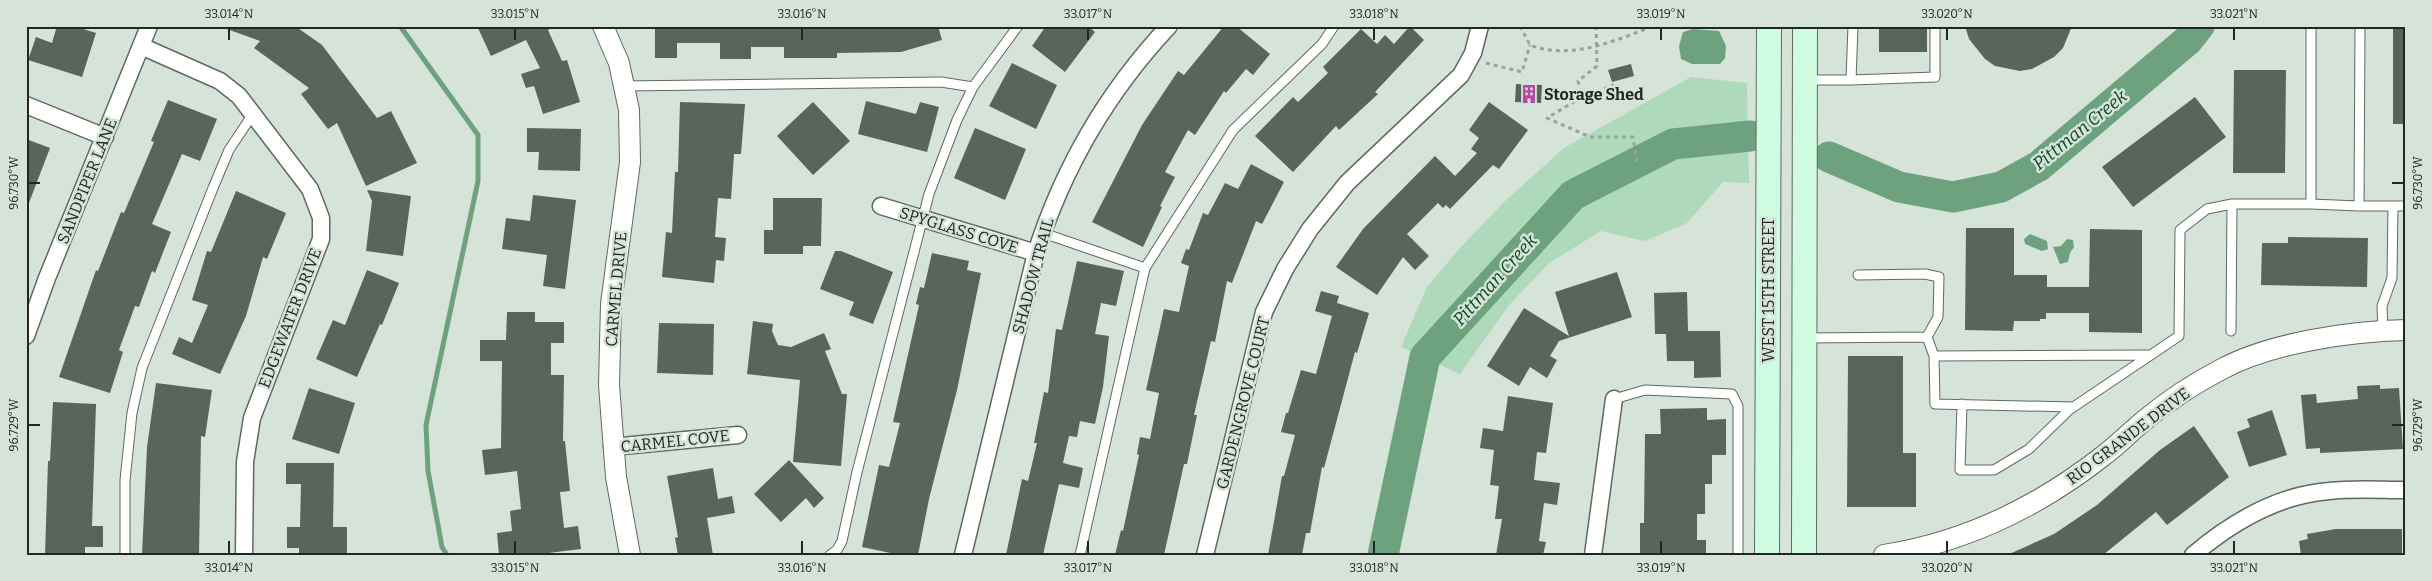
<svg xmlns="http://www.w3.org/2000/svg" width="2432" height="581" viewBox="0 0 2432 581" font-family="Bitter,serif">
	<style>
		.green { fill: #aed9ba }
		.water { fill: #6ea27f }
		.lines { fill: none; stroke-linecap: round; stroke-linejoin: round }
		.stream { stroke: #6ea27f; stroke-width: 5 }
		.river { stroke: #6ea27f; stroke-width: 31 }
		.building { fill: #59655c }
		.service-casing { stroke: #5e6a61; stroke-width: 11 }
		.minor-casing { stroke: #5e6a61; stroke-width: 19 }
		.tertiary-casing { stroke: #5e6a61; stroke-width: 22 }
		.secondary-casing { stroke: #5e6a61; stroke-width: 26 }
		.path { stroke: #98a39b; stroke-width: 3; stroke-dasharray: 4 4; stroke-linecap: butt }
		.service { stroke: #fff; stroke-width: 9 }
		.minor { stroke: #fff; stroke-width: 16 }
		.tertiary { stroke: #fff; stroke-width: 20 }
		.secondary { stroke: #cffbe1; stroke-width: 24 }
		.ticks { fill: none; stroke: #212622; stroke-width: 2 }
		.labels { text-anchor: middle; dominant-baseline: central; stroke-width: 5; stroke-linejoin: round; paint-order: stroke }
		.poi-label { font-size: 16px; font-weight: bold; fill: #212622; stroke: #d5e3d9; text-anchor: start }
		.street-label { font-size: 16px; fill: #212622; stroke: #d5e3d9 }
		.water-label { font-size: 18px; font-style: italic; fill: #094927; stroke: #d5e3d9 }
		.neatline { fill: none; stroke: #212622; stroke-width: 2 }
		.ticks-label { font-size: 12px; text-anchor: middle; fill: #212622 }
	</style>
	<rect width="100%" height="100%" fill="#d5e3d9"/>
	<path class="green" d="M1691,77l56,6 2,100 -26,-1 -36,41 -42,18 -44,-10 -52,32 -39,41 -50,70 -59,-27 26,-60 33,-39 44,-46 60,-54z"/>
	<path class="water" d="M1693,29l26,2 7,15 -1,12 -5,6h-28l-11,-5 -2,-13 4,-14z
		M2030,234l17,7 1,8 -6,2 -17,-7 -1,-5z
		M2067,239l6,1 1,7 -4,6 -2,9 -8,2 -7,-17 8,-1z"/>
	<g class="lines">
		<path class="stream" d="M400,26l78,109v46l-52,244 2,46 14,76 5,8"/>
		<path class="river" d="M1829,157l70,30 54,10 48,-10 38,-21 149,-126 11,-14
			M1383,555l42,-198 148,-162 100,-51 77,-8"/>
	</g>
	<path class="building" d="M57,26h17l22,7 -14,44 -54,-17 8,-23 16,6z
		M225,26h70l27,19 55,73 14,-7 26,52 -51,23 -29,-63 -9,6 -27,-35 8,-6 -55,-40 6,-7 -36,-13z
		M477,26h79l-8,4 14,31 5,-1 13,42 -37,12 -9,-28 -8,2 -5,-14 19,-6 -14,-28 -35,16z
		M655,26h283l4,14 -41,12 -64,1v5h-53v-11h-33v12h-31v-16h-43v15h-22z
		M1046,26h42l7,6 -30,40 -33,-26z
		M1224,26h12l34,28 -17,21 -7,-6 -20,24 -2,-2 -29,44 -7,-5 -23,42 10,5 -15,29 2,1 -19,40 -51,-25 50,-97 36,-54 6,4z
		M1410,26l14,14 -49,52 3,2 -39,36 -3,-4 -43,46 -38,-36 38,-39 5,5 30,-29 -5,-6 38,-38 16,15 8,-9 9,9z
		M1879,26h48v26h-48z
		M1965,26h107l-9,22 -9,9 -22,12 -12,2 -25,-5 -10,-7 -16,-20z
		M2393,26h13v98h-13z
		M1012,63l45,22 -21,44 -47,-23z
		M1631,64l3,12 -22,6 -4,-12z
		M2234,70h52l-1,103h-52z
		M1516,84l26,1 -1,18 -26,-1z
		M2195,97l31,40 -93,70 -31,-40z
		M168,100l49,19 -17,42 -18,-7 -30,70 19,8 -16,41 -3,-2 -13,36 -4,-1 -16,44 4,2 -13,41 -51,-16 37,-107 2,1 23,-59 3,1 30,-71 -3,-1z
		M866,101l50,13 4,-12 19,5 -12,45 -69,-18z
		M680,102l65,2 -4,50h-7l-3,45 -13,-1 -3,39 11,1 -2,23 -8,-1 -2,23 -52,-6 4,-45 6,1 3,-61h3z
		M813,102l37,39 -37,34 -36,-39z
		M1489,102l39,28 -29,39 -6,-4 -43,44 -4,-4 -3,3 -5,-5 -31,31 22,22 -14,14 -12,-13 -26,38 -41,-28 27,-38 72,-73 20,20 22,-23 -6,-4 8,-11 -10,-8z
		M527,128l54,1 -1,42 -42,-1 1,-18h-12z
		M975,128l51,21 -21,51 -51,-22z
		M26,139l24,9 -23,60 -1,-1z
		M1251,164l33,18 -22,42 -6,-3 -24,62 -5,-2 -12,61 -4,-1 -17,74h3l-10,49h-3l-20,91h-49l6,-25 2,1 16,-76 -2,-1 3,-17 10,2 9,-46 -13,-3 18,-81 15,3 10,-46 -8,-3 5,-14 3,1 14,-37 5,2 17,-32 13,6z
		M367,190l44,6 -8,60 -37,-5 6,-50z
		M236,191l50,22 -19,46 -4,-2 -17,59 -26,58 -48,-20 7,-17 13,6 16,-38 -16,-5 15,-49 4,1z
		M533,195l43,5 -11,89 -22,-3 4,-31 -45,-6 4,-31 24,3z
		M773,198h49l-1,48h-18v8h-39v-24h9z
		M1966,228h48v47h33v12h42l1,-58 52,1v103l-53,-1v-19h-43v6h-6v2h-26l-1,10 -48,-1z
		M2288,237l80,1 -1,49 -106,-2 1,-42h26z
		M835,251h6l52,21 -20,52 -24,-9 5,-13 -34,-13z
		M932,253l37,8 -2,9 14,3 -24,117 -28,109 -11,56h-18l-38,-8 17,-82 10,2 11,-44 -7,-1 26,-117 -3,-1 4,-17 4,1z
		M1077,261l47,10 -8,35 -15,-3 -6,31 14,2 -6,51 -8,37 -15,-3 -3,16 -8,-1 -6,27 20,5 -4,20 -20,-4 -16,71h-37l16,-76 6,2 9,-38h-3l10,-51 4,1 8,-64 6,1z
		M367,270l32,13 -17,42 -2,-1 -23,53 -41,-18 17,-39 12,5z
		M1617,272l15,45 -73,24 -9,15 7,4 -10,18 -17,-11 -11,19 -32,-20 37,-58 45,28 -14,-44z
		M1321,291l18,5 -2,7 32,10 -12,40 -2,-1 -31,116 -2,-1 -12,66h-4l-4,22h-34l14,-79h2l11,-41 -14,-3 5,-19h2l13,-43 15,4 16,-58 -17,-5z
		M1687,292l1,39h32l1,46 -27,1v-17h-27l-1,-27h-11l-1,-41z
		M507,312h28v10h29v21h-13v32h13l-1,66h2l5,50 -10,1 4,36 14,-2 3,23 -49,6h-33l-2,-22 15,-2 -2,-20 11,-2 -4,-38 -32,4 -3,-25 19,-2 1,-87h-22v-21h26z
		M753,321l20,3 -1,7 6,14 13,2 33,-14 7,16 -6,2 17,43h5l-6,72 -48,-4 7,-82 -53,-6z
		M659,323l55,1 -1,51 -56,-2z
		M1848,356h55v97h13v54h-69z
		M156,383l56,7 -7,47 -4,-1 -2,119h-57l5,-108z
		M2380,385v4l19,-1 4,61 -83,4v-5l-14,1 -5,-54 15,-1 1,9 41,-4 -1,-13z
		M309,388l46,15 -16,51 -47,-15z
		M1508,396l45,7 -7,50 -9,-1 -3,28 26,3 -3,22 -13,-2 -5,38 7,1 -3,13h-47l6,-36h-7l4,-33 -9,-1 4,-35 -14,-2 3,-20 20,3z
		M53,402l43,2 -4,122h11v21h-18v8h-40l3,-94h2z
		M1707,408v12l19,-1v36h-14v29h-7v30h-8v26h9v15h-66v-32h4l1,-89h16l-1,-25z
		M2272,410l15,45 -38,12 -12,-35 13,-5 -3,-8z
		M2194,426l35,51 -62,48 -11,-13 -53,43h-96l47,-21 43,-29 63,-55z
		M789,460l35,38 -10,10 -8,-10 -25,24 -27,-28z
		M286,463h48l-1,64h14v28h-48v-7h-12v-21h13l1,-43h-15z
		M713,468l5,31 14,-3 3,17 -28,5 6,37h-35l-3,-17 3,-1 -11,-61z
		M2336,529h66v26h-101l-2,-14 9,-2 -1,-5z"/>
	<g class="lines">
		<g class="service-casing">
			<path id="service" d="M2360,26l-1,180h47
				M1805,80h46l2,-54
				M1851,80l84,-3v-51
				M624,86l317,-4 32,5
				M2311,204l48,2
				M1043,233l102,35
				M1858,275l67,-1 14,3 -1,40 -11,20 7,19 215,-1
				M2231,331l1,-127h79v-178
				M2383,331l-1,-25 10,-28 1,-72
				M1805,338l122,-1
				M1934,356l1,48 138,3
				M1614,399l31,-9 87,4 6,12v149
				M1962,404l-2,66h34l35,-21 40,-39 110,-74 1,-106 27,-21 25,-5
				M125,555v-75l7,-67 10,-45 71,-180 16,-38 24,-36
				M830,555l7,-5 5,-9 15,-69 72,-278 28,-74 16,-33 45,-61
				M1080,555l65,-287 88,-138 89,-86 12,-18"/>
		</g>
		<g class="minor-casing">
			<path id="minor" d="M141,46l79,35 19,15 71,93 11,29v21l-69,179 -7,44 -1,93
				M26,105l79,32
				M881,206l155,47
				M26,336l21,-58 102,-252
				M612,447l126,-12
				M963,555l73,-302c27,-85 72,-162 133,-227
				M1205,555l59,-243 21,-43 25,-40 37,-46 114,-108 12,-22 7,-27
				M1593,555l21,-156
				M2193,555c39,-33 84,-60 136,-64 25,-3 51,-1 77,-1"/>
		</g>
		<g class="tertiary-casing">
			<path id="tertiary" d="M603,26l16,37 10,47 1,52 -19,142 -2,81 7,92 14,78
				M1884,555c82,-13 154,-48 219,-99 15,-11 28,-25 43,-37 23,-19 49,-36 76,-50 48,-26 129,-38 184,-39"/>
		</g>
		<g class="secondary-casing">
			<path id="secondary" d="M1767,555l2,-529
				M1804,555l1,-529"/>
		</g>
		<path class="path" d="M1520,26l10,19c41,16 86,-5 124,-19
			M1596,26l1,40 -19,15 4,16 32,-12
			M1486,63l36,9 8,-27
			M1582,97l-35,21 43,19h43l4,26"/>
		<use href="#service" class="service"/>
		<use href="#minor" class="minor"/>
		<use href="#tertiary" class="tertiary"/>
		<use href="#secondary" class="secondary"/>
	</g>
	<path class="ticks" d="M229,28v12M515,28v12M802,28v12M1088,28v12M1374,28v12M1661,28v12M1947,28v12M2234,28v12M28,183h12M2392,183h12M28,425h12M2392,425h12M229,541v13M515,541v13M802,541v13M1088,541v13M1374,541v13M1661,541v13M1947,541v13M2234,541v13"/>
	<defs>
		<g id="building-bare" transform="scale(1.5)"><path d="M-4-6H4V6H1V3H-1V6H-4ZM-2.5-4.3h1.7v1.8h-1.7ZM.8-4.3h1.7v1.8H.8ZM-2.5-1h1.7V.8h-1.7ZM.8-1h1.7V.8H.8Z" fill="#b749a6" stroke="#d5e3d9" stroke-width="2.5" paint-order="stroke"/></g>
	</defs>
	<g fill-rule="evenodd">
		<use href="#building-bare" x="1529" y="94"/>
	</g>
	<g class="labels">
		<g class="poi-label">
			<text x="1544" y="94">Storage Shed</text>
		</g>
		<g class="street-label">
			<text transform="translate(87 181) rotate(-68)">SANDPIPER LANE</text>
			<text transform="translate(959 230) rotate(17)">SPYGLASS COVE</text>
			<text transform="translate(1033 276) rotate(-75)">SHADOW TRAIL</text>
			<text transform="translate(616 289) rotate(-85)">CARMEL DRIVE</text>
			<text transform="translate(1768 290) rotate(-90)">WEST 15TH STREET</text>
			<text transform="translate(290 318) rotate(-69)">EDGEWATER DRIVE</text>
			<text transform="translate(1243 403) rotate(-76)">GARDENGROVE COURT</text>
			<text transform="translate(2128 436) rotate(-37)">RIO GRANDE DRIVE</text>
			<text transform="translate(675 441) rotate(-6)">CARMEL COVE</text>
		</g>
		<g class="water-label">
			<text transform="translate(2080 130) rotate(-39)">Pittman Creek</text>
			<text transform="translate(1495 280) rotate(-48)">Pittman Creek</text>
		</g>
	</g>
	<rect width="2432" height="581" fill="none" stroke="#d5e3d9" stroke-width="55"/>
	<rect x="28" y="28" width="2376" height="526" class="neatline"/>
	<g class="ticks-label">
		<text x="229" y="18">33.014°N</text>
		<text x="515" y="18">33.015°N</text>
		<text x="802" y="18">33.016°N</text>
		<text x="1088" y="18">33.017°N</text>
		<text x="1374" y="18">33.018°N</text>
		<text x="1661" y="18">33.019°N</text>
		<text x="1947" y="18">33.020°N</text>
		<text x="2234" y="18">33.021°N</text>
		<text transform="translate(2418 183) rotate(-90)" y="4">96.730°W</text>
		<text transform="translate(14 183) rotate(-90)" y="4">96.730°W</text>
		<text transform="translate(2418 425) rotate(-90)" y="4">96.729°W</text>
		<text transform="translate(14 425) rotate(-90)" y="4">96.729°W</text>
		<text x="229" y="572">33.014°N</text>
		<text x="515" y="572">33.015°N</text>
		<text x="802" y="572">33.016°N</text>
		<text x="1088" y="572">33.017°N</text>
		<text x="1374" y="572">33.018°N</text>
		<text x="1661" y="572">33.019°N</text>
		<text x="1947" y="572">33.020°N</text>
		<text x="2234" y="572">33.021°N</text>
	</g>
</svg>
